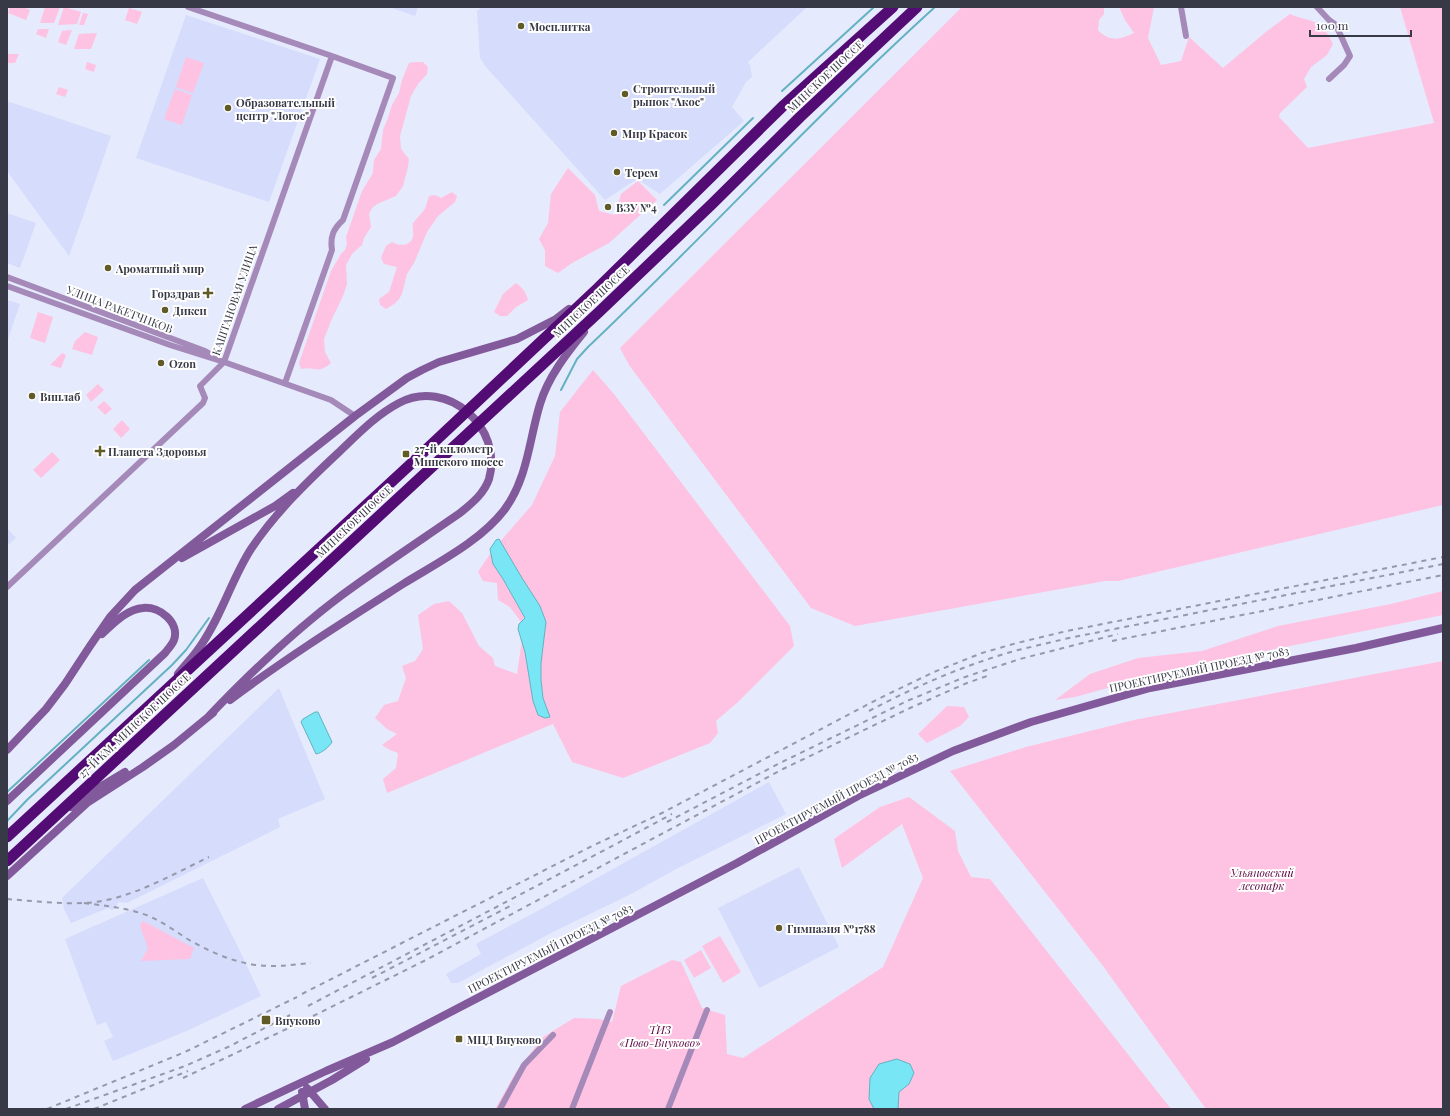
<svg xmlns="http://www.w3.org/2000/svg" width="1450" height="1116" viewBox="0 0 1450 1116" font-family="'Playfair Display',serif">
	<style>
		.built { fill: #d6dcfb }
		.green { fill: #fec2e2 }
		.water { fill: #78e6f5; stroke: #64b2c0 }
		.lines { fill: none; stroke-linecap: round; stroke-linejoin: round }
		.stream { stroke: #64b2c0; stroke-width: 2 }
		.street { stroke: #a589b8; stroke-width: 6 }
		.secondary { stroke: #825a9c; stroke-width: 8 }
		.highway { stroke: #540c75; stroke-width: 11 }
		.rail { stroke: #9699a9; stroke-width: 2; stroke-dasharray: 5 5; stroke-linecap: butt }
		.poi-dot { fill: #605b27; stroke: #fff; stroke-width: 1.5 }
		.labels { text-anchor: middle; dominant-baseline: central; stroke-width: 4; stroke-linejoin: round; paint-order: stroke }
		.poi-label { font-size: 11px; font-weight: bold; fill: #373946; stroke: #fff; text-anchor: start }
		.street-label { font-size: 11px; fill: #373946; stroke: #fff }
		.park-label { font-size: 11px; font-style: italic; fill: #59003e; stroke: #fff }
	</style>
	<rect width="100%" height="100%" fill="#e6eafd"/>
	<path class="built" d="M389,7h29l-3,9z
		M482,7h325l-59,55 2,3 2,12 -6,5 -14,25 12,14 -84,73 -23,-15 -32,21 -119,-133 -6,-9 -3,-47z
		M186,15l134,44 -51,143 -133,-44z
		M7,101l104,35 -42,120 -62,-85z
		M7,213l29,10 -16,45 -13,-5z
		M7,300l13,4 -13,38z
		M7,528l9,10 -9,8z
		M279,688l46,111 -47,20 2,8 -153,76 -9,-1 -2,6 -4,2 -4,-2 -37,15 -7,-14 -2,-11z
		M769,782l17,32 -110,55 -45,25 -78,38 -95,51h-7l-5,-9 35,-20 -5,-10 69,-37z
		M799,867l40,80 -80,41 -41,-80z
		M203,878l36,71 22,47 -72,34 -76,31 -9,-20 9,-4 -7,-15 -9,3 -32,-86z"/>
	<path class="green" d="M10,7h13l7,3 -4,10 -18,-7z
		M45,7h15l-6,16h-14z
		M64,7l17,5 -4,12 -19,1z
		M962,7h142v7l-5,6 -1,10c11,12 22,10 36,3l-9,-13 -6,-13h35l-6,31 13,27 20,-4 8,-24 34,31 44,-37 23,-17c7,3 12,4 19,6 12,3 19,13 24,24l-6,11 -16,12 -7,12 3,8 -27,26 -1,4 29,31 126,-25 -34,-116h43v498l-325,76h-13l-250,45 -44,-18 -182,-243 -9,-17z
		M129,8l13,4 -5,12 -12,-4z
		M83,13l5,1 -4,11h-5z
		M38,29h11l-3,9 -10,-4z
		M72,30l-6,15 -8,-3 4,-11z
		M97,33l-6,16h-17l5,-15z
		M7,54h12l-4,9h-8z
		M186,57l18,6 -11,30 -17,-6z
		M87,62l9,3 -2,7 -9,-3z
		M416,62h7l5,5 -1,7 -9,10 -7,12 -11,40 1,13 8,10 -1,8 -5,19 -7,10 -19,8 -5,4 -3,6 2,13 -7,11 -2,7 -10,9 -6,11 1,19 -4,12 -12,25 -7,18 1,13 6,11c-14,12 -16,3 -30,6l-2,-6 32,-92 10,-17 4,-4 2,-6 -1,-7 16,-46 11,-18 1,-13 7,-11 2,-19 5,-12 4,-13 7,-12 3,-13 7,-17z
		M59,87l9,3 -3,7 -9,-3z
		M175,89l17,6 -10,30 -18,-6z
		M568,168l27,27 4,16 16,4 6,-21 17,-13 19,19 -48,43 -37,20 -14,10 -13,-7v-16l-6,-11 9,-16 3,-29z
		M452,192l5,4 -2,6 -17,14 -11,16 -13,31 -7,11 -5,20 -3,5 -5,5 -8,5 -6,-4 -1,-6 10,-7 8,-25 -13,-3 -3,-6 5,-12 6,-4c7,4 18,5 21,-5 1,-4 -1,-10 0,-14l12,-14 4,-13 6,-1 6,3z
		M516,283c7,5 10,9 12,17l-12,7 -9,9h-7l-6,-4 9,-18z
		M38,312l15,5 -8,26 -15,-5z
		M85,332l13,5 -6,18 -20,-6 3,-8z
		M62,353l4,2 -5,13 -11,-3z
		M593,370l21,24 176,232 4,20 -56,56 -22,19 2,12 -8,10 -87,35 -51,-16 -19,-38 -166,69 -4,-14 13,-11 2,-15 -8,-3 -8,-5 15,-11 -10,-5 -12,-11 9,-13 14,-4 8,-23 -4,-12 13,-5 8,-12 -5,-34 16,-11 15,-3 13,12 17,33 14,12 2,8 22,8 7,-48 -14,-19 -12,-7 -1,-17 -14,-2 -5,-9 14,-21 40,-46 23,-49 5,-44z
		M98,384l6,6 -13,12 -5,-7z
		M104,401l8,8 -7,6 -8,-8z
		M122,420l8,9 -9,9 -8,-9z
		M52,452l8,8 -19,18 -8,-8z
		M1443,591v24l-266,54 -102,28 -20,3 35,-26 48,-16 64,-7 76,-25 113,-22z
		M1443,661v448h-237l-103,-143 -153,-195 76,-24 108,-27z
		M947,706l17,1 5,10 -9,9 -33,17 -9,-9z
		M909,797l46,34 3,20 13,26 19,2 181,230h-676l21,-37 27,-35 31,-19 25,1 13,3 9,-36 51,-26 9,2 21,46 23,7 2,39 16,4 140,-91 40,-89 -21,-54 -60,44 -8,-29 46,-32z
		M143,921l51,27 -4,11 -49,2 7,-13 -8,-22z
		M720,936l21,36 -18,11 -21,-37z
		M701,950l10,18 -17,10 -10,-18z"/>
	<path class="water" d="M499,539l23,39 18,28 6,16 -5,41v17l2,18 7,19 -5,1 -7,-3 -5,-14 -8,-49 -7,-23 1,-5 6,-6 -22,-39 -10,-15 -3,-15 6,-9z
		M315,712h3l14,30c-3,5 -10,11 -16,12l-15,-32 2,-3z
		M897,1059l13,5 4,9 -5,11 -10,8 -1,17h-24l-5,-10 1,-21 9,-14z"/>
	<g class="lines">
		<path class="stream" d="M782,91l92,-84
			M664,205l89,-87
			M561,390l16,-31 11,-12c117,-111 227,-231 347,-340
			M7,792l142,-132
			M7,821l20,-21 145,-135 14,-15 23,-32"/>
		<path class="street" d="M188,7l144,49 61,22 -50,142c-10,9 -13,17 -11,30l-47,133
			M1181,7l5,29
			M1317,7l12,13 7,5 14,31 -6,9 -15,14
			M7,277l198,74 9,5
			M7,286l163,59 54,17 107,38 24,16
			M7,587l196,-184 2,-5 -5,-12 24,-24 108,-306
			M500,1109l24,-44 29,-30
			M572,1109l38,-97
			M668,1109l39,-99"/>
		<path class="secondary" d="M182,558l93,-52 18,-13
			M178,674c7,-9 15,-17 21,-26 22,-30 32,-68 52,-99 24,-36 56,-67 87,-96 19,-18 38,-38 61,-50 48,-26 105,25 90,76 -5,15 -18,25 -29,34 -39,27 -80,54 -118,82 -48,36 -92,78 -133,121
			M230,700c56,-42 115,-79 173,-116 34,-21 78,-43 102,-75 23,-32 24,-69 35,-105 8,-27 27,-51 44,-72
			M7,750l39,-41 19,-25 25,-38 20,-29 25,-27 220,-174 52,-38 15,-8 17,-8 78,-23 39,-20 13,-10
			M7,801l158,-148c3,-4 7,-8 9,-13 6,-17 -14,-34 -31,-32 -16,1 -30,16 -41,26
			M71,807l19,-14 35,-21
			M7,876l80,-73 56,-36 31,-22 39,-32
			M307,1088l18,21
			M302,1092l3,17
			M245,1109l81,-38 67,-29 344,-179 121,-67 95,-45 78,-29 119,-34 206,-40 87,-20
			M278,1109l54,-29 34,-21"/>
		<path class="highway" d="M7,837l407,-376 184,-173 186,-183 109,-98
			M7,861l592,-549 113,-108 88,-87 117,-110"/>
		<path class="rail" d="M1112,641l331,-66
			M869,711c47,-25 98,-47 149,-61 17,-4 34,-8 51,-12l374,-74
			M667,822l113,-59 127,-62 58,-24 55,-18 98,-25
			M7,899c25,2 51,5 76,4 43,-1 88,-28 126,-46
			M84,903c23,3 44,5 65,13 13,6 25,14 37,22 20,12 42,22 64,26 21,4 40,1 61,-1
			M372,978l142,-74
			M302,994l288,-147 72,-34 216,-114 56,-27 48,-19 35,-10 50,-12 376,-74
			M308,1006c121,-64 243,-127 364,-192
			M313,1016l111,-55 359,-192 127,-61 57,-25 23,-8
			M183,1078l112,-53
			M47,1109l138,-57 112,-55
			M66,1109l119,-43 43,-19 62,-32
			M94,1109l94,-38"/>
	</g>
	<g class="poi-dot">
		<circle cx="521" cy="26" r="4"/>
		<circle cx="625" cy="94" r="4"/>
		<circle cx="228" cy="108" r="4"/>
		<circle cx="614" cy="133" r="4"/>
		<circle cx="617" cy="172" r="4"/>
		<circle cx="608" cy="207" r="4"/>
		<circle cx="108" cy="268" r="4"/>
		<path d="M206 287h4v4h4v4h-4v4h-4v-4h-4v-4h4z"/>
		<circle cx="165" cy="310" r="4"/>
		<circle cx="161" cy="363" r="4"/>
		<circle cx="32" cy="396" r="4"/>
		<path d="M98 445h4v4h4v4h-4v4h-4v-4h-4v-4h4z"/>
		<rect x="402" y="450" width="8" height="8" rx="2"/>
		<circle cx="779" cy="928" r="4"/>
		<rect x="261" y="1015" width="10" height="10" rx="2"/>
		<rect x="455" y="1035" width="8" height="8" rx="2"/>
	</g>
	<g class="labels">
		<g class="poi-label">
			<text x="529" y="26">Мосплитка</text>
			<text x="633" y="88">Строительный<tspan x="633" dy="13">рынок "Акос"</tspan></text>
			<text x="236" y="102">Образовательный<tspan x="236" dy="13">центр "Логос"</tspan></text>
			<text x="622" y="133">Мир Красок</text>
			<text x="625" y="172">Терем</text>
			<text x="616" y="207">ВЗУ №4</text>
			<text x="116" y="268">Ароматный мир</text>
			<text x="200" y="293" text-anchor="end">Горздрав</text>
			<text x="173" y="310">Дикси</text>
			<text x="169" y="363">Ozon</text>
			<text x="40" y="396">Винлаб</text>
			<text x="414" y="448">27-й километр<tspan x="414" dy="13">Минского шоссе</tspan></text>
			<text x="108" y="451">Планета Здоровья</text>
			<text x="787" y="928">Гимназия №1788</text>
			<text x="275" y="1020">Внуково</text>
			<text x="467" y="1039">МЦД Внуково</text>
		</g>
		<g class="street-label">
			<text transform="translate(825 76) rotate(-43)">МИНСКОЕ ШОССЕ</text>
			<text transform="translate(234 300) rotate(-71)">КАШТАНОВАЯ УЛИЦА</text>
			<text transform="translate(591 301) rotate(-43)">МИНСКОЕ ШОССЕ</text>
			<text transform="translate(120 309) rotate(21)">УЛИЦА РАКЕТЧИКОВ</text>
			<text transform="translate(354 521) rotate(-43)">МИНСКОЕ ШОССЕ</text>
			<text transform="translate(1199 669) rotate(-12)">ПРОЕКТИРУЕМЫЙ ПРОЕЗД № 7083</text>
			<text transform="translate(134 725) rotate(-43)">27-Й КМ, МИНСКОЕ ШОССЕ</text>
			<text transform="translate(836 798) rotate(-28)">ПРОЕКТИРУЕМЫЙ ПРОЕЗД № 7083</text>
			<text transform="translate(550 948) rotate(-27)">ПРОЕКТИРУЕМЫЙ ПРОЕЗД № 7083</text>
		</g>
		<g class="park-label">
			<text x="1262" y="872">Ульяновский<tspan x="1262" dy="13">лесопарк</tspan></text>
			<text x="660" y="1029">ТИЗ<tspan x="660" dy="13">«Ново-Внуково»</tspan></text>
		</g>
	</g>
	<rect width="1450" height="1116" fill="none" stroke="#373946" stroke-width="16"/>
	<path d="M1310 30v6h101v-6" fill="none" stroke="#373946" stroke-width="2"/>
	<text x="1316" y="30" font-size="12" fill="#373946" stroke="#ffffff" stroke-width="3" paint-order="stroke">100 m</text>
</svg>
